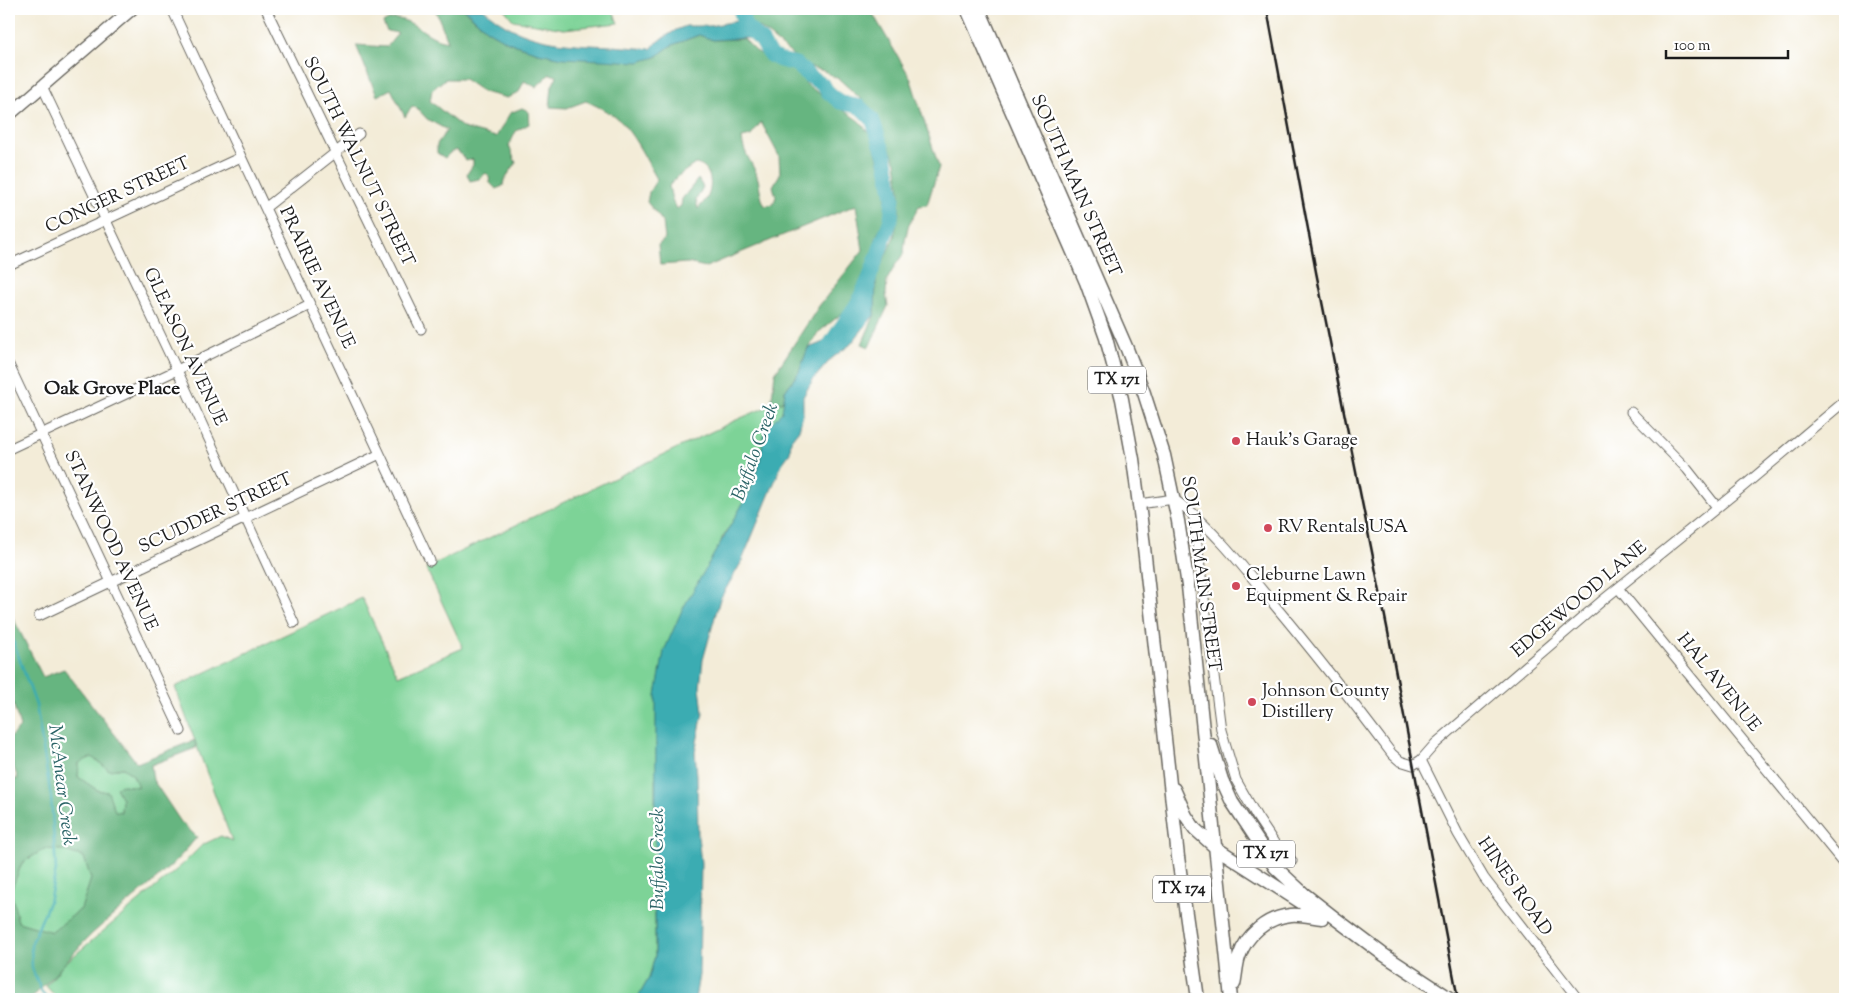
<svg xmlns="http://www.w3.org/2000/svg" width="1854" height="1008" viewBox="0 0 1854 1008" font-family="'Sorts Mill Goudy',serif">
	<style>
		.green { fill: #7dd397; stroke: #4c785a }
		.forest { fill: #66b580; stroke: #41684e; fill-rule: evenodd }
		.water { fill: #3aacb2; stroke: #2b6467 }
		.lines { fill: none; stroke-linecap: round; stroke-linejoin: round }
		.stream { stroke: #3aacb2; stroke-width: 2.5 }
		.river { stroke: #3aacb2; stroke-width: 15 }
		.minor-casing { stroke: #67655e; stroke-width: 11 }
		.secondary-casing { stroke: #67655e; stroke-width: 14 }
		.primary-casing { stroke: #67655e; stroke-width: 15 }
		.minor { stroke: #fff; stroke-width: 9 }
		.secondary { stroke: #fff; stroke-width: 11 }
		.primary { stroke: #fff; stroke-width: 12 }
		.rail { stroke: #1c1c1c; stroke-width: 2.5 }
		.poi-dot { fill: #d1495b; stroke: #fff; stroke-width: 2 }
		.labels { text-anchor: middle; dominant-baseline: central; stroke-width: 4.5; stroke-linejoin: round; paint-order: stroke }
		.shield { fill: #fff; stroke: #606060; stroke-width: 1 }
		.shield-label { font-size: 16px; font-weight: bold; fill: #1c1c1c }
		.street-label { font-size: 18px; fill: #1c1c1c; stroke: #fff }
		.poi-label { font-size: 18px; fill: #1c1c1c; stroke: #fff; text-anchor: start }
		.neighbourhood-label { font-size: 19px; font-weight: bold; fill: #1c1c1c; stroke: #fff }
		.water-label { font-size: 19px; font-style: italic; fill: #2b6467; stroke: #fff }
	</style>
	<rect width="100%" height="100%" fill="#fff"/>
	<filter id="ink" filterUnits="userSpaceOnUse"><feTurbulence type="fractalNoise" baseFrequency=".02" numOctaves="2"/><feDisplacementMap in="SourceGraphic" scale="10" xChannelSelector="R" yChannelSelector="G"/><feConvolveMatrix kernelMatrix="1 2 1 2 8 2 1 2 1" color-interpolation-filters="sRGB"/></filter>
	<filter id="wash" filterUnits="userSpaceOnUse"><feTurbulence type="fractalNoise" baseFrequency=".0096" numOctaves="4" result="noise"/><feDisplacementMap in="SourceGraphic" scale="20" xChannelSelector="R" yChannelSelector="G"/><feGaussianBlur stdDeviation="1.12" result="paint"/><feColorMatrix in="noise" values="0 0 0 0 0 0 0 0 0 0 0 0 0 0 0 0 0 1.4 0 .05"/><feComposite in="paint" operator="in"/></filter>
	<g filter="url(#wash)">
		<rect width="100%" height="100%" fill="#f3ecd8"/>
		<path class="green" d="M504,9h108l6,14 -54,6 -51,-9z
			M784,401l-2,11 -12,12 -6,10 -4,26 -10,31 -13,24 -15,23 -67,242v176l-6,22 -12,21h-579l-12,-13 18,-22 118,-99 20,-20 19,-9 11,5 -57,-154 187,-89 36,78 65,-28 -37,-80 308,-147 37,-16z
			M92,757l17,13 14,-2 10,7 5,12 -15,-2 -2,27 -6,-1 -8,-19 -10,-2 -19,-13 1,-15z
			M44,849l18,1 22,7 7,22 -10,30 -29,23 -34,-10 -8,-30 12,-29z"/>
		<path class="forest" d="M435,9h28l24,21 21,12 30,11 50,6 68,-2 14,-11 29,-11 14,5 31,-1 12,12 18,11 22,8 11,15 52,36 12,14 15,51 -1,32 -9,19 -2,16 -17,36 -11,21 -27,22 -11,16 -9,24 -14,19 -1,10 -13,4 4,-32 44,-67 44,-56 -7,-45 -150,62 -19,-4 -27,2 -2,-20 7,-6 -2,-17 -16,-20 2,-10 8,-13c-11,-19 -20,-39 -34,-55 -9,-10 -24,-17 -37,-23l-19,7 -17,-1 2,-21 5,-10 -7,-2 -14,13 -12,-6 -5,11 -12,6 -24,-6 -19,-13h-19l-13,11 -2,11 33,27 33,9 14,-24 12,-5 6,3 1,13 -13,7 -7,15 7,17 -12,17 -1,6 -7,3 -6,-6 -1,-7 -3,-3 -7,6 -9,2 -3,-7 6,-9v-6l-7,2 -9,-11 -6,2 -6,6 -8,-5v-9l10,-14 -20,-11 -10,-11 -5,-2 -7,11 -14,-28 -14,7 -21,-51 31,2 11,-14 -11,-2 -4,-8c18,-13 37,8 53,15 4,2 8,2 12,3zM761,122l18,34 1,18 -7,12 3,11 -3,7 -8,2c-6,-12 -4,-15 -7,-27 -4,-15 -15,-25 -16,-41l9,-2zM695,164c16,2 18,20 13,32 -2,4 -7,9 -10,13l-2,-9 7,-13 -5,-8 -16,20 -1,7 -5,3 -4,-9 -3,-14 9,-10z
			M746,9h124l40,68 29,90 -12,38 -8,1 -11,21 -3,14 -1,12 -8,11 -9,16 -1,14 2,12 -19,41 -7,-3 13,-30 1,-37 18,-40 5,-24 1,-21 -4,-30 -25,-54 -31,-28 -16,-9 -18,-5 -46,-38 -9,-2z
			M9,610l34,67 21,-8 73,94 58,-23 1,8 -45,17 2,15 28,42 16,15c-29,37 -69,64 -104,96 -22,21 -40,46 -63,66h-21v-220h9l-7,-20 -2,-20 11,-12 -11,-38zM92,757l17,13 14,-2 10,7 5,12 -16,-2 -6,3 6,11 -1,13 -6,-1 -7,-19 -11,-2 -19,-13 1,-14zM44,849l18,1 22,7 7,22 -10,30 -29,23 -34,-10 -7,-31 11,-28z"/>
		<path class="water" d="M464,9h20c36,34 81,35 128,37 13,1 26,2 39,3l6,-7 19,-12 10,-4h23l28,-5 23,7 -3,8 -8,2 -36,2 -14,-5 -29,11 -14,11 -17,5 -76,-4 -25,-5 -30,-11 -21,-12z
			M863,275l13,2 -1,37 -25,31 -19,14 -19,22 -9,16v18l-4,15 -8,10 -1,13 -8,11 -41,99 -21,36 -17,61 -3,27 3,26 -8,39 2,23 1,61 3,27 -2,112 -4,24h-58l12,-21 6,-22 1,-261 8,-44 18,-41 68,-119 10,-31 4,-26 6,-10 12,-12 3,-21 14,-19 9,-24c28,-10 44,-19 49,-50 1,-8 3,-15 6,-23z"/>
		<g class="lines">
			<path class="stream" d="M9,630l27,75 15,92 5,73 -7,32 -18,43 1,23 10,25 7,6"/>
			<path class="river" d="M740,9l5,17 16,14 9,15 10,5 16,4 13,12 14,9 5,7 12,10 20,5 12,12 13,37 8,41 -2,22 -22,60 -12,25 -32,48"/>
		</g>
	</g>
	<g filter="url(#ink)">
		<g class="lines">
			<g class="minor-casing">
				<path id="minor" d="M172,9l258,552
					M266,9l155,320
					M42,86l135,284 117,253
					M265,208l94,-74
					M9,265l232,-108
					M9,365l172,366
					M1631,412l56,57 30,38
					M9,449l168,-79 133,-65
					M1139,504l35,-5c38,28 67,65 97,102 42,50 82,101 121,153l8,7 13,4 8,-5 14,-16 168,-144 136,-110 106,-89
					M1193,513l28,217 15,50 21,37 24,36 11,8
					M1618,588l227,277
					M39,616l341,-162
					M1421,760l37,74 26,44 94,121"/>
			</g>
			<g class="secondary-casing">
				<path id="secondary" d="M9,115l123,-106"/>
			</g>
			<g class="primary-casing">
				<path id="primary" d="M967,9l119,273 20,56 16,61 11,60 8,61 37,337 20,142
					M979,9l148,340 17,44 20,62 14,66 10,65 43,413
					M1211,745l11,35 10,22 43,65 29,27 32,25 48,36 67,44
					M1174,789l12,27 9,13 21,19 100,64
					M1234,984c2,-8 2,-18 5,-27 7,-22 28,-40 52,-42 10,-1 21,2 31,3"/>
			</g>
			<use href="#minor" class="minor"/>
			<use href="#secondary" class="secondary"/>
			<use href="#primary" class="primary"/>
			<path class="rail" d="M1267,9l49,263 73,365 69,362"/>
		</g>
	</g>
	<g class="poi-dot">
		<circle cx="1236" cy="441" r="5"/>
		<circle cx="1268" cy="528" r="5"/>
		<circle cx="1236" cy="586" r="5"/>
		<circle cx="1252" cy="702" r="5"/>
	</g>
	<g class="labels">
		<g class="shield">
			<rect x="1088" y="366.5" width="58" height="27" rx="4"/>
			<rect x="1237" y="840.5" width="58" height="27" rx="4"/>
			<rect x="1153" y="875.5" width="58" height="27" rx="4"/>
		</g>
		<g class="shield-label">
			<text x="1117" y="380">TX 171</text>
			<text x="1266" y="854">TX 171</text>
			<text x="1182" y="889">TX 174</text>
		</g>
		<g class="street-label">
			<text transform="translate(358 162) rotate(64)">SOUTH WALNUT STREET</text>
			<text transform="translate(1075 186) rotate(66)">SOUTH MAIN STREET</text>
			<text transform="translate(118 196) rotate(-25)">CONGER STREET</text>
			<text transform="translate(316 278) rotate(65)">PRAIRIE AVENUE</text>
			<text transform="translate(184 347) rotate(65)">GLEASON AVENUE</text>
			<text transform="translate(216 514) rotate(-25)">SCUDDER STREET</text>
			<text transform="translate(110 541) rotate(65)">STANWOOD AVENUE</text>
			<text transform="translate(1200 574) rotate(82)">SOUTH MAIN STREET</text>
			<text transform="translate(1580 600) rotate(-40)">EDGEWOOD LANE</text>
			<text transform="translate(1718 683) rotate(51)">HAL AVENUE</text>
			<text transform="translate(1514 887) rotate(55)">HINES ROAD</text>
		</g>
		<g class="poi-label">
			<text x="1246" y="441">Hauk's Garage</text>
			<text x="1278" y="528">RV Rentals USA</text>
			<text x="1246" y="576">Cleburne Lawn<tspan x="1246" dy="21">Equipment &amp; Repair</tspan></text>
			<text x="1262" y="692">Johnson County<tspan x="1262" dy="21">Distillery</tspan></text>
		</g>
		<g class="neighbourhood-label">
			<text x="112" y="389">Oak Grove Place</text>
		</g>
		<g class="water-label">
			<text transform="translate(756 452) rotate(-70)">Buffalo Creek</text>
			<text transform="translate(61 785) rotate(83)">McAnear Creek</text>
			<text transform="translate(658 859) rotate(-90)">Buffalo Creek</text>
		</g>
	</g>
	<rect width="1854" height="1008" fill="none" stroke="#fff" stroke-width="30"/>
	<path d="M1666 50v8h122v-8" fill="none" stroke="#1c1c1c" stroke-width="2.5"/>
	<text x="1674" y="50" font-size="15" fill="#1c1c1c" stroke="#ffffff" stroke-width="4" paint-order="stroke">100 m</text>
</svg>
